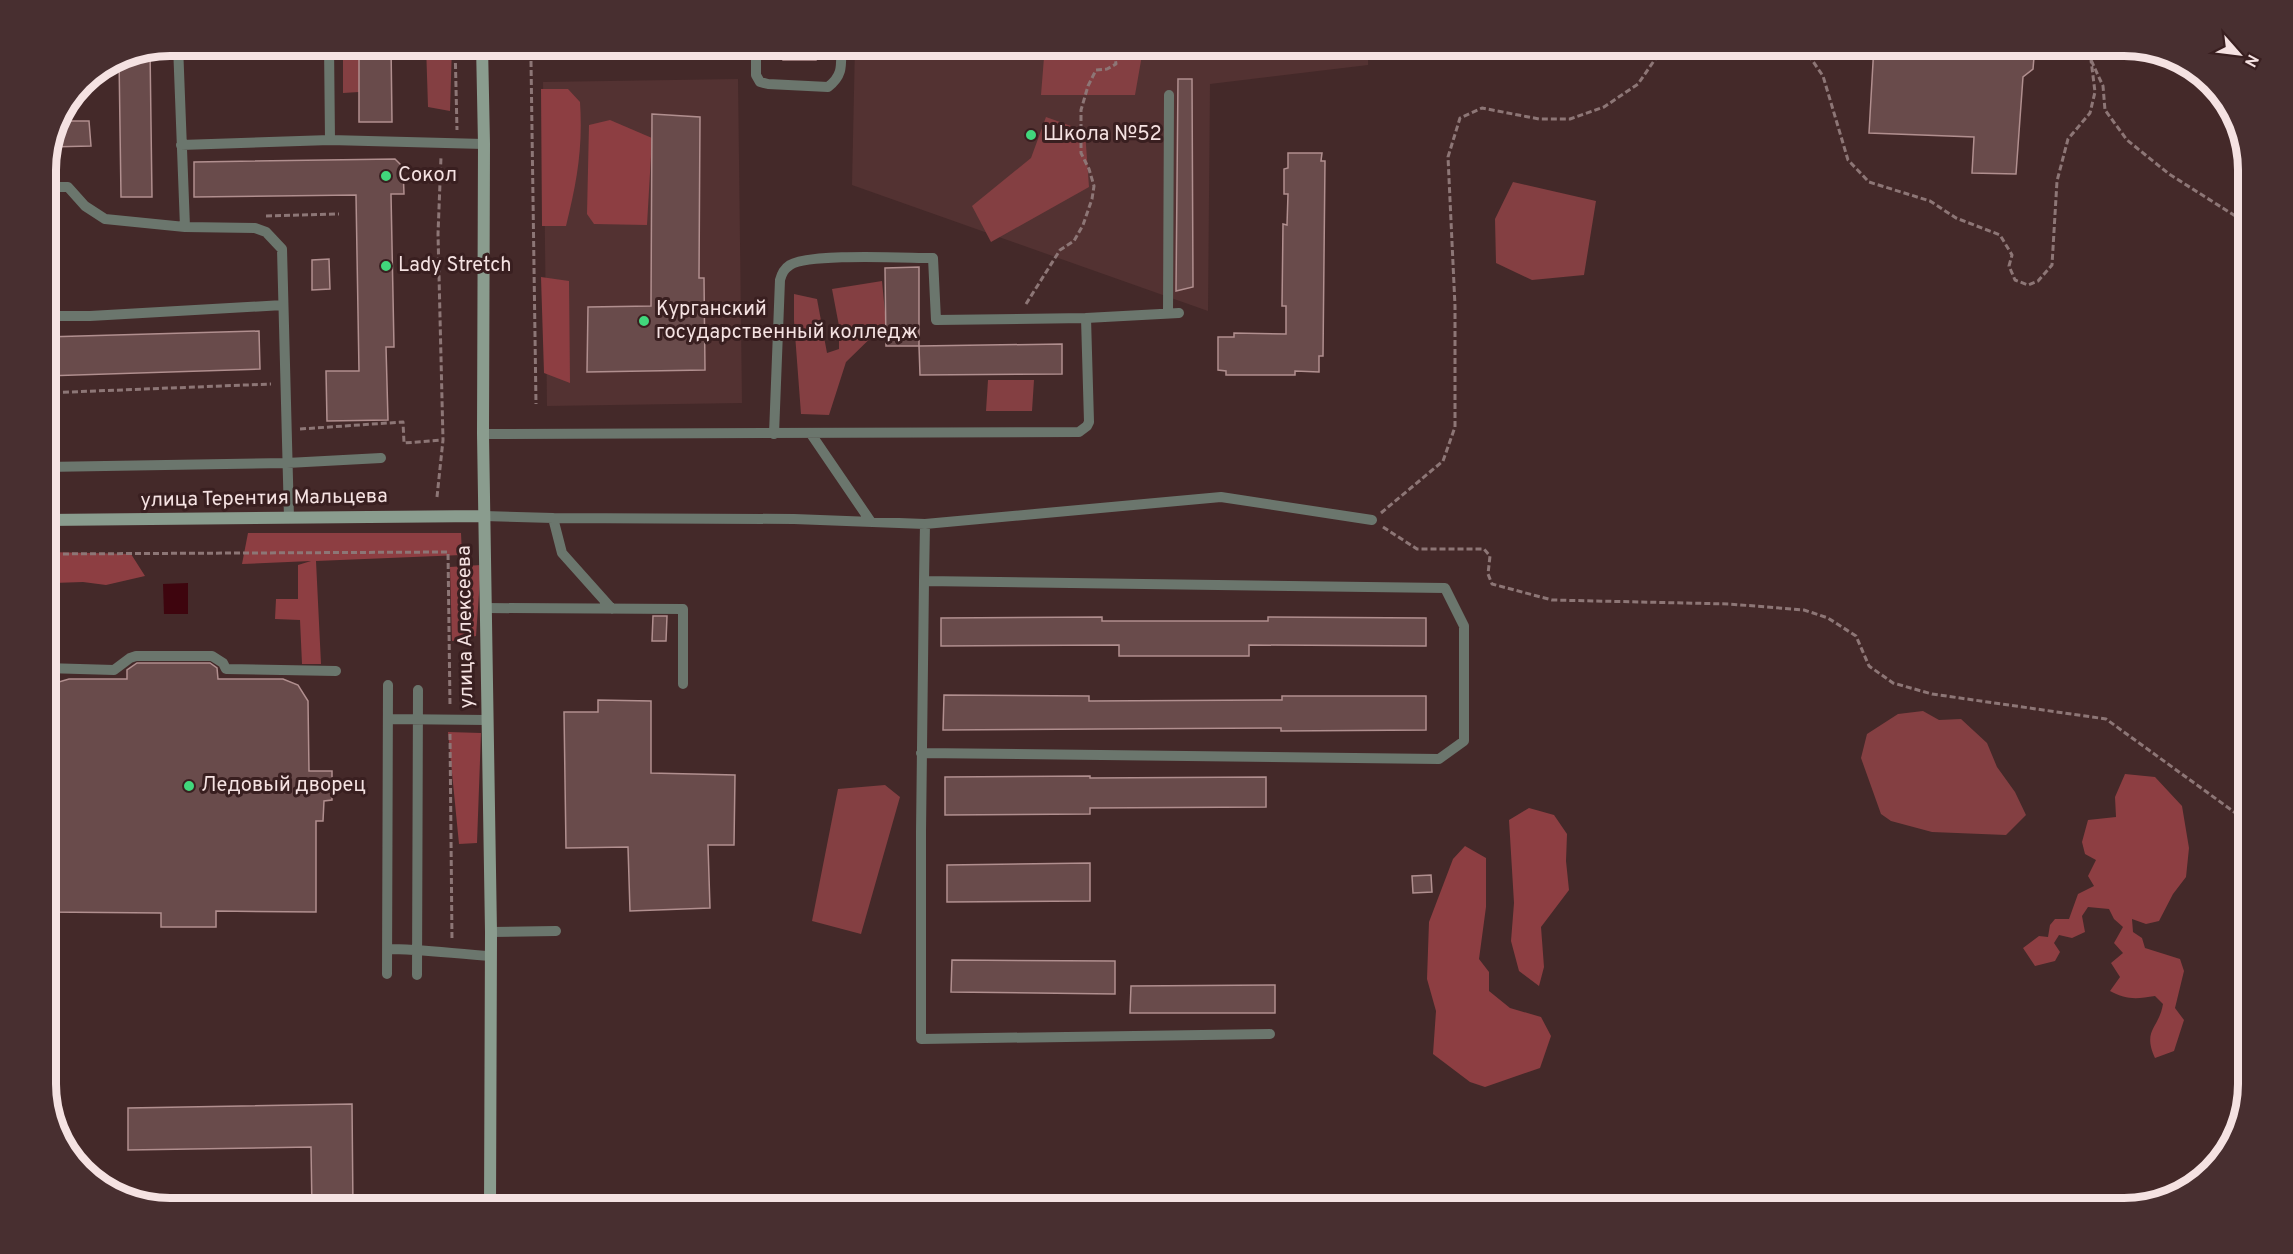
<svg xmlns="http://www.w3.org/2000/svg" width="2293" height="1254" viewBox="0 0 2293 1254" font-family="Overpass,sans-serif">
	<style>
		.built { fill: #533232 }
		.green { fill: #843f42 }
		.forest { fill: #8d3e42 }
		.water { fill: #3e050e }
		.building { fill: #694b4b; stroke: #b18f8f; stroke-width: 1.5 }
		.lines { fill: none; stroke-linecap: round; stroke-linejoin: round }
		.path { stroke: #8d7676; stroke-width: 3; stroke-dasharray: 6 3; stroke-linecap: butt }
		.lane { stroke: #6b766d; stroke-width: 10 }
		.secondary { stroke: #8a9c8e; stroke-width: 12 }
		.poi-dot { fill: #41d77c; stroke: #391f20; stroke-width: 2 }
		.labels { text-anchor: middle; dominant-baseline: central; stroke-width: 6; stroke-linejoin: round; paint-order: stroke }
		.poi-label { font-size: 20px; fill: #f5e2e2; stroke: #391f20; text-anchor: start }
		.street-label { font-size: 20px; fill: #f5e2e2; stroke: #391f20 }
		.rim { fill: none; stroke: #f5e2e2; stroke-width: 8 }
	</style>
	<rect width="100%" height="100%" fill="#442929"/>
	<path class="built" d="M855,45h513v20l-158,19 -2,227 -356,-126z
		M738,79l4,324 -195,3 -4,-324z"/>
	<path class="green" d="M343,45h16v47l-16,1z
		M426,45h26l-2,66 -22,-4z
		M1045,45h118l-21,10 -7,40h-94z
		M1046,117l39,14 4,56 -98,55 -19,-36 59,-48z
		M1513,182l83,19 -12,74 -52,5 -36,-17 -1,-44z
		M882,281l4,42 -40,39 -17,53 -28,-1 -7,-93v-27l23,5 10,54 12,-4v-23l-7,-37z
		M988,380h46l-2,31h-46z
		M1923,711l16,9 22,-1 26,24 10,24 18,25 11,23 -20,20 -74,-3 -41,-11 -10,-7 -20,-56 6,-24 31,-20z
		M885,785l15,12 -39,137 -49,-13 26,-132z"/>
	<path class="forest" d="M541,89h27l12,13c3,46 -3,79 -14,124h-24z
		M610,120l42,18 -5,87 -53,-1 -7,-10 2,-89z
		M541,277l28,4 1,102 -26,-10z
		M248,533h213l1,22 -146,6 5,103h-19l-2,-44 -25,-1 1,-20h22v-34l13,-4 -69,3z
		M49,552l82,2 14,22 -39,9 -23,-3 -30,1 -8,-6z
		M481,565l-5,71 -24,5 -2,-74z
		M448,732l33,1 -4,110 -18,1z
		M2125,774l30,3 27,29 7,42 -3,29 -13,17 -14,27 -13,3 -14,-5 1,13 9,6 3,10 35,11 4,12 -9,37 9,12 -10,31 -19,7c-13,-29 4,-29 8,-54l-8,-8c-18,3 -29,4 -45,-5l10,-14 -9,-14 12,-10 -9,-10 9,-16 -9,-8 -5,-10 -21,-2 -6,9 3,16 -13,6 -13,-3 -5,8 6,9 -5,9 -20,5 -12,-18 16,-12 9,1 2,-12 5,-6h14l9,-25 16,-8 -6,-10 8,-16 -11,-6 -3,-12 6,-22 28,-3 -1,-20z
		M1529,808l25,7 13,19 -1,27 3,29 -28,37 3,40 -5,19 -20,-15 -8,-30 3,-38 -5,-83z
		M1465,846l21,12v49l-7,52 10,13v19l21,17 31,9 10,19 -11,32 -55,19 -15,-5 -37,-28 3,-43 -9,-32 2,-57 24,-63z"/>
	<path class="water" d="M188,583v31h-24l-1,-30z"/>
	<path class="building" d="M359,45h32l1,77h-33z
		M783,45h33v15h-33z
		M1874,45h161l-2,24 -10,8 -7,97 -44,-1 2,-36 -105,-4z
		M150,49l2,148h-31l-2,-140z
		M1178,79h14l1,208 -17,4z
		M652,114l48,3 -1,161h5l1,92 -118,2 1,-65 63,-1z
		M55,121h34l2,25 -42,1z
		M1288,153h34l-1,8h4l-2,195h-4v16l-24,-1v4h-69v-4l-8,-1v-33h16v-4l52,1v-28h-4l1,-82 4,1 1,-31h-4v-25l4,-1z
		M395,159l8,8 1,27h-13l3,153h-8l2,73 -61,1 -1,-50h33l-3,-176 -162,2v-35z
		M329,259l1,30 -18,1v-30z
		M919,267v79h-33l-1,-78z
		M259,331l1,38 -215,7v-39z
		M1062,344v30l-142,1 -1,-29z
		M653,616h14l-1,25h-14z
		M1102,617v4h166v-4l158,1v28l-177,-1v11h-130v-11l-178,1v-28z
		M137,663h73l7,5 1,11h65l15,6 10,16 1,70h23v29l-8,1 -1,20h-7v91l-100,-1v16h-55v-14l-116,-1v-226l24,-7h58v-9z
		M944,695l145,1v5l193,-1v-4h144v34l-145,1v-3l-338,2z
		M598,700l53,1v72l84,2 -1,70h-26l2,63 -80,3 -2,-64 -62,1 -2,-136h34z
		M1090,776v2l176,-1v30l-176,1v6l-145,1v-38z
		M1090,863v38l-143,1v-37z
		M1431,875l1,17 -19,1 -1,-17z
		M952,960l163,1v33l-164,-2z
		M1275,985v28h-145l1,-27z
		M352,1104l1,105h-41l-1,-62 -183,3v-42z"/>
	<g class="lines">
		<path class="path" d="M455,45l2,85
			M1698,45l13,8 53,-8
			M1793,45l17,12 13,19 25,84 21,22 61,19 26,17 44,17 12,20 -3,11 6,14 13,5 10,-4 14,-16 5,-84 11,-42 22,-26 5,-21 -4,-32
			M2082,45l9,15 12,26 2,24 22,30 42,34 79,50
			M531,61l5,343
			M266,216l73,-2
			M1026,304l34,-54 14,-9 9,-16 9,-26 2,-13 -5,-17 -8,-16v-43l7,-24 8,-16 11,-1 9,-5 -3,-19
			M45,393l226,-9
			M300,429l103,-7 1,21 39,-3
			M437,497l6,-57 -5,-206 3,-77
			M1381,513l62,-52 12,-34v-121l-7,-149 12,-39 22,-10 57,11h31l34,-12 34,-23 27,-39
			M1383,527l34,22h67l6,7 -2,18 4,10 60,16 177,4 75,6 24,8 28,18 13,30 24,17 39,11 174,25 142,103
			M45,554l403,-2 2,154
			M450,734l2,206"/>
		<path class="lane" d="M329,45l1,95
			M756,45v30l4,7 8,2 60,3c16,-12 13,-23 13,-42
			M482,47l224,1v-3
			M706,48l50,-2
			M181,145l149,-5 154,4
			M45,187h23l17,19 20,13 80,8 -7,-182
			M185,227l70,1 11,4 16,17 7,269
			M1168,314l1,-219
			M45,316h45l193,-11
			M1086,318l93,-5
			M483,434l596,-2 8,-6 2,-4 -3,-104 -150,2 -3,-62c-28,0 -124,-5 -143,7 -6,4 -8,8 -10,15l-6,154
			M811,434l60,88
			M45,467l242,-4 94,-5
			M484,516l69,2 9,35 50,56
			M553,518l241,1 131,5 296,-27 151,23
			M924,581l-3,251v207l349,-5
			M485,608l198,1v75
			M45,668l69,2 16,-12 6,-2h76l11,7 3,6 110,2
			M388,719l99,1
			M921,753l518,6 25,-18v-115l-19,-38 -521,-7 1,-57
			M491,932l65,-1
			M387,949c35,0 69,5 104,7
			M387,974l1,-289
			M417,975l1,-285"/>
		<path class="secondary" d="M482,45l2,99 -1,290 8,498 -1,277
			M45,520l439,-4"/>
	</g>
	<g class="poi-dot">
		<circle cx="1031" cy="135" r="6"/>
		<circle cx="386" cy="176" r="6"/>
		<circle cx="386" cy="266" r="6"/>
		<circle cx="644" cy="321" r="6"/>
		<circle cx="189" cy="786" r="6"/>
	</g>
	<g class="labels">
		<g class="poi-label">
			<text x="1043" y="135">Школа №52</text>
			<text x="398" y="176">Сокол</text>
			<text x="398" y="266">Lady Stretch</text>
			<text x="656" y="310">Курганский<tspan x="656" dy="23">государственный колледж</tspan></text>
			<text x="201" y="786">Ледовый дворец</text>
		</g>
		<g class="street-label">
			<text transform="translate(264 499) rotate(-1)">улица Терентия Мальцева</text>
			<text transform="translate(466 627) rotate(-91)">улица Алексеева</text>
		</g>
	</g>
	<path d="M0 0H2293V1254H0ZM170 56H2124A114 114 0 0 1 2238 170V1084A114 114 0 0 1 2124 1198H170A114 114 0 0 1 56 1084V170A114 114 0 0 1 170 56Z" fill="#482f30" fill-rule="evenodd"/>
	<path class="rim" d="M170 56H2124A114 114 0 0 1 2238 170V1084A114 114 0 0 1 2124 1198H170A114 114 0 0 1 56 1084V170A114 114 0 0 1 170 56Z"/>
	<g transform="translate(2239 54) rotate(118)" stroke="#391f20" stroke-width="4.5" paint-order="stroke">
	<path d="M0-4.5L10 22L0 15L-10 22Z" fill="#f5e2e2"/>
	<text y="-9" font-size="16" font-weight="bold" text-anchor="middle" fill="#f5e2e2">N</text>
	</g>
</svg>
